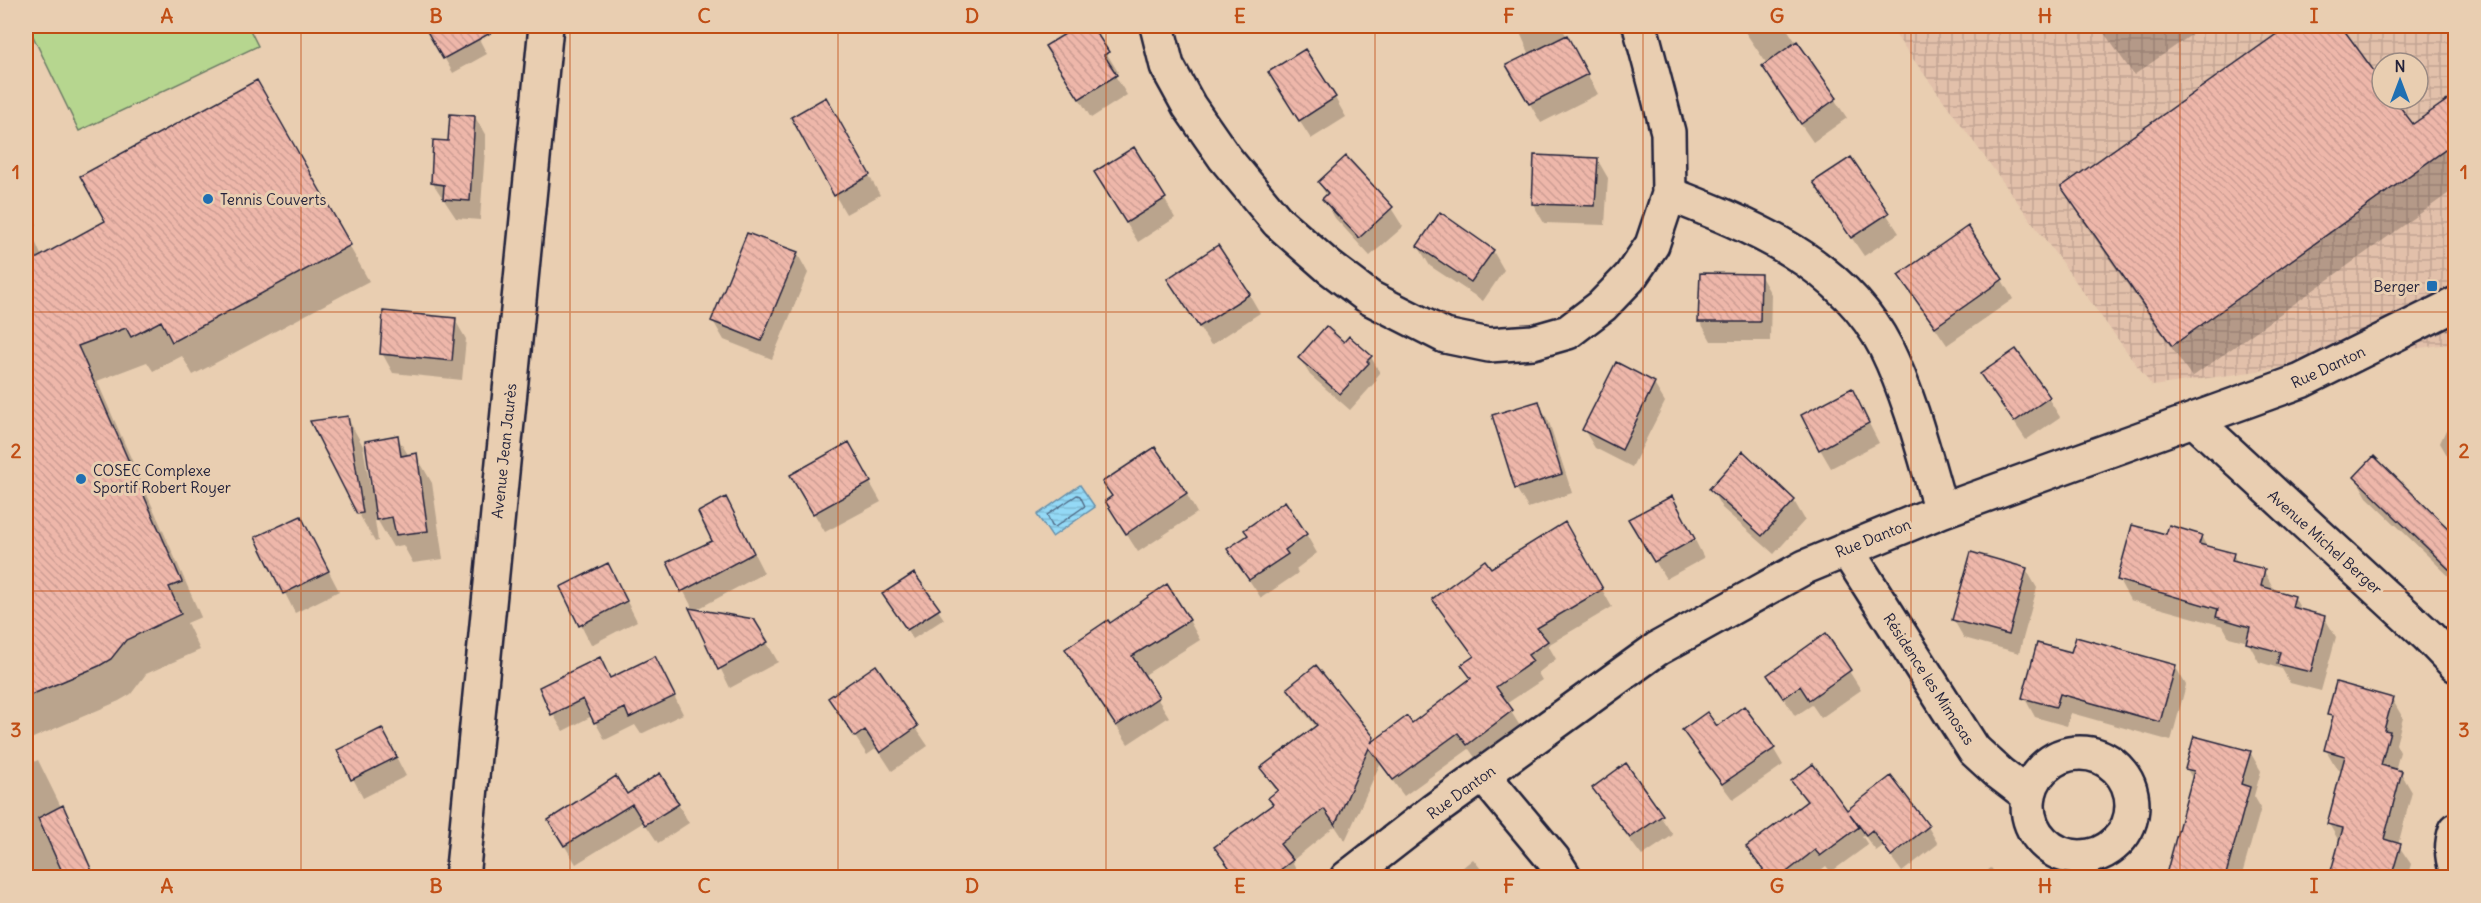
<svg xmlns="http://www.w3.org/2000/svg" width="2481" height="903" viewBox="0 0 2481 903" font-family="Delius,sans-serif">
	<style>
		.industrial { fill: url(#industrial-grid); fill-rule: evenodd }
		.green { fill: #b6d68f; stroke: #6c7c65; stroke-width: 1.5 }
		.water { fill: url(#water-rules); stroke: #6690ab; stroke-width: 1.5 }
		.shadow { fill: #0003 }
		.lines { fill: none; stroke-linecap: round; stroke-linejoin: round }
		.shore { stroke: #506b86; stroke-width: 1.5 }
		.building { fill: url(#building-back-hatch); stroke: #22223b; stroke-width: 1.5 }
		.minor-casing { stroke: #22223b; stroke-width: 38 }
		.secondary-casing { stroke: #22223b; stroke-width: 38 }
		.minor { stroke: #e9ceb1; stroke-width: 33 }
		.secondary { stroke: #e9ceb1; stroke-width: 33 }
		.grid { fill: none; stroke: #c04e15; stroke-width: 1.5; stroke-opacity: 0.55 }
		.poi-dot { fill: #1f6fb2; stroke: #e9ceb1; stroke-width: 2 }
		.labels { text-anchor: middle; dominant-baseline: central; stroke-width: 6; stroke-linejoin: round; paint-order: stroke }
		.poi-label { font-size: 15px; fill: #22223b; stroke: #e9ceb1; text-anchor: start }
		.street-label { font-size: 15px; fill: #22223b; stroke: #e9ceb1 }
		.neatline { fill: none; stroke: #c04e15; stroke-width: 2 }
		.grid-label { font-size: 20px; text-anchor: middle; font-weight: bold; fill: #c04e15 }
	</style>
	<defs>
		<pattern id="industrial-grid" width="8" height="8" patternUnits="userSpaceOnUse" patternTransform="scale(1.5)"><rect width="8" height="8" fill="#e2c0aa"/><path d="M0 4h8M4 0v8" fill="none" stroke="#c2a593"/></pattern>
		<pattern id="water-rules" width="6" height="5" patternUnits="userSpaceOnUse" patternTransform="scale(1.5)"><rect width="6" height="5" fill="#94d9f6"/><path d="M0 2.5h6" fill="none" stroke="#7fbad4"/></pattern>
		<pattern id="building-back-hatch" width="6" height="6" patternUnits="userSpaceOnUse" patternTransform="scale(1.5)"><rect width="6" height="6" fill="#eeb7aa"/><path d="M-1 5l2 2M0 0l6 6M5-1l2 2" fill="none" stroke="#cc9d93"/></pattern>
	</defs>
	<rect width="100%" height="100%" fill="#e9ceb1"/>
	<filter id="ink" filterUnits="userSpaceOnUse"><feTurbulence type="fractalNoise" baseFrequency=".0167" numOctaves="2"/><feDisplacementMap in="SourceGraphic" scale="12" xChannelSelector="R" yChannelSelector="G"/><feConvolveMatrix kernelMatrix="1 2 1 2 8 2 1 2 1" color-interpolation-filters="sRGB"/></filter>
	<g filter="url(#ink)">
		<path class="industrial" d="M1889,26h566v317l-303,43zM2382,63h36v36h-36z"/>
		<path class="green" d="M28,26h220l10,20 -179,85z"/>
		<path class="water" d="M1080,485l15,22 -43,30 -15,-22z"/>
		<path class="shadow" d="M426,26h46l15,28 -34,19z
			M1081,26h9l28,46 -4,2 13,21 -36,23 -44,-72z
			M1517,26h44l37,68 -57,29 -33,-57 22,-11z
			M1741,26h44l62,92 -34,24 -39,-56 -11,-19 4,-3z
			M2099,26h105l-70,49z
			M2290,26h50l42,58v15h11l19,27 44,-31v93l-264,189 -110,-157 -19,-33z
			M257,82l112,199 -176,94 -11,-19 -29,15 -6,-9 -50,19 104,236 -14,6 13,27 -54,24 -15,20 -12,7 -93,40v-542l11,26 -8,3 13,29 65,-36z
			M1281,92l54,6 11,19 -35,22z
			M826,99l54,96 -34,19 -11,-19z
			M475,117l11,19 -6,84 -24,-2 -24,-36 17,-39z
			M1536,156l61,3 11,19 -3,47 -61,-2 -11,-19z
			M1850,159l49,74 -35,23 -37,-54z
			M1319,183l72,25 12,19 -33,29 -35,-38 -11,-19 3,-3z
			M1107,192l57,6 11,20 -37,24z
			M1418,246l75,5 11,19 -21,31 -53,-35z
			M797,253l11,20 -36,86 -48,-19 -11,-19z
			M1760,275l11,19 -1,47h-59l-11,-20z
			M1900,276l102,4 11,19 -66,46z
			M1249,294l11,19 -49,32 -31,-47z
			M455,320l11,19 -4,41 -69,-7 -11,-20z
			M1345,344l26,13 9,16 -4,5 1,2 -27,30 -40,-35 -10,-16z
			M1617,364l37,20 11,18 -33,65 -37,-19 -11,-18z
			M1982,374l66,24 12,19 -34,23z
			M1538,402l11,20 23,71 -44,15 -12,-20z
			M1862,410l17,33 -48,25 -11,-19z
			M347,417l16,29 7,41h3l24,-50 12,19 7,-1 16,28 11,76 -30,4 -10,-18 -10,2 -19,-33 4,27 -3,1 -16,-28z
			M2446,430h10v33l-5,-1 -11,-19z
			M848,444l33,58 -56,30 -33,-56z
			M2356,478l100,60v45l-89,-86z
			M1104,483l82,10 11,20 -59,39 -20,-31 -5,-23z
			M1711,489l83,12 11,19 -31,34 -52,-46z
			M1683,516l21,42 -38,21 -25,-41z
			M301,518l38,73 -44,22 -38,-75z
			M736,518l28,55 -70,38 -25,-48 45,-22z
			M1565,525l47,82 -64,38 8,14 -18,14 4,7 -36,24 16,25 -44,33 -9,-13 -65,47 -24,-32 -35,77 -10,-15 -43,35 9,17h-66l-19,-30 58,-43 3,-13 -15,-23 55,-41 -18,-22 -10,-18 84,50 2,4 37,-17 60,-45 -9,-15 11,-8 -40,-57 56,-30z
			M1306,534l11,19 -21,16 2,4 -37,25 -32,-48z
			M2167,536h34l6,11 26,7 5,10 26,7 11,20 19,6 8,14 22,6 12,20 -15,54 -31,-8 -8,-14 -23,-7 -11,-20 -19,-5 -6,-11 -93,-26 -11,-20z
			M2026,569l11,19 -18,65 -55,-15 -11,-19z
			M914,575l30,44 -31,20 -24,-35z
			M618,584l19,37 -46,24 -29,-57z
			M692,610l75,33 11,19 -48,26z
			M1189,620l11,20 -57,36 26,41 -41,27 -61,-95 43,-24z
			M1826,635l35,55 -40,28 -9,-13 -17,11 -26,-41z
			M2072,654l103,12 11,19 -15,56 -100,-28 -4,13 -32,-9 -11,-20z
			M875,667l53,79 -36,25 -15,-23 -10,7 -37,-57z
			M664,675l19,39 -42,20 -6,-9 -30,15 -13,-24 -29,15 -10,-17 57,-35z
			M2392,699l11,19 -7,26 4,8 -5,19 6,2 11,19 -14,53 13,19 -4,14h-76l9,-35 -11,-19 14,-53 -6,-2 -11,-19 7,-28 -4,-8z
			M1717,728l56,20 10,17 -50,35 -39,-52 -10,-17z
			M392,749l14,27 -43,22 -24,-47z
			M2250,752l11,19 -7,25 7,12 -20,70h-79l1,-5 4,1 26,-94 -6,-11z
			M38,760l23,47 11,17 24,54h-70v-112z
			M1625,765l48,70 -31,21 -37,-49 -11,-19z
			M1890,778l38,49 10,17 -36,28 -19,-26 -7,5 -12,-16 -2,1 6,9 -37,27 -5,-6 -15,12h-44l-19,-30 59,-45 -14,-22 54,31z
			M627,796l51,8 11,19 -31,20 -14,-21 -68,42 -15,-24z
			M1473,859l15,19h-38z
			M1991,868l8,10h-21z"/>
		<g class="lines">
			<path class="shore" d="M1077,495l3,1 5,10 -30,21 -3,-1 -5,-11z"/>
		</g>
		<path class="building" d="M424,26h79l-60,33z
			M1078,26h14l17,26 -5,3 13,20 -38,24 -34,-53z
			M2288,26h53l41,56v17h12l19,25 43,-30v48l-284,204 -111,-159z
			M1567,35l21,39 -59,30 -23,-39z
			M1797,41l40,57 -36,26 -39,-58z
			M1305,49l31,48 -37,24 -31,-49z
			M257,80l94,165 -179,97 -11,-21 -30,16 -5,-9 -48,18 104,236 -13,5 12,27 -55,26 -15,19 -12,7 -73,31v-433l79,-43 -25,-45z
			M826,97l44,78 -36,21 -43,-79z
			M450,114l25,2 -5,85 -27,-2 1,-14 -13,-2 2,-43 15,1z
			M1134,147l32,51 -40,25 -32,-51z
			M1534,155l64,3 -3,48 -63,-2z
			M1346,156l47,51 -34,31 -37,-39 6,-6 -10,-11z
			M1851,157l38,56 -38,25 -38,-56z
			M1440,212l54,38 -23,32 -54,-36z
			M1968,226l35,53 -68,48 -37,-52z
			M747,233l51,19 -37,89 -50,-20z
			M1218,245l32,49 -51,33 -32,-48z
			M1700,273l61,1 -1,48h-62z
			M383,311l73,7 -4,43 -72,-7z
			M1326,326l18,16 5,-6 23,20 -5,5 2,2 -29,31 -42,-36z
			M2016,349l34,48 -36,25 -34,-48z
			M1616,362l39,20 -33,68 -40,-20z
			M1852,388l17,35 -50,27 -18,-35z
			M1539,401l23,73 -47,15 -23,-74z
			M348,416l15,97 -6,1 -47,-93z
			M398,435l3,21 16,-3 11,78 -32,4 -4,-18 -16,3 -11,-79z
			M849,442l22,40 -58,32 -23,-39z
			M1155,447l32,46 -61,41 -21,-33 7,-5 -10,-14z
			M1743,451l52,49 -33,36 -53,-47z
			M2374,456l82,80v40l-102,-99z
			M1672,496l23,43 -41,23 -26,-43z
			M726,497l28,56 -73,39 -14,-30 45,-21 -14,-29z
			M1285,501l22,33 -22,16 3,4 -39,26 -22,-31 21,-14 -4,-5z
			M301,516l28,55 -46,23 -28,-57z
			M1565,522l38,67 -66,39 11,13 -20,14 5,6 -37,26 17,23 -46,35 -9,-12 -65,47 -24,-32 -34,77 -11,-16 -44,35 13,16 -23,18h-33l-23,-31 59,-43 -5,-6 10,-8 -18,-22 57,-43 -30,-37 29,-23 58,72 -3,6 36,-27 5,7 59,-45 -10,-13 13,-9 -42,-57 53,-39 6,8z
			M2132,525l34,9 3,-9 33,10 -3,9 35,9 -2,8 33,8 -4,17 34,10 -3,11 33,9 -14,56 -34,-8 3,-12 -34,-9 4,-16 -34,-10 2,-8 -101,-29z
			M1971,552l56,16 -18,67 -57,-15z
			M608,563l19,38 -48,25 -19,-39z
			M914,573l26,36 -33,21 -25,-36z
			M1167,584l23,36 -58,36 27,41 -43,29 -51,-77 43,-29 2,3z
			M689,608l65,11 14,23 -50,28z
			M1826,633l25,37 -42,30 -9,-14 -17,12 -16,-23z
			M2076,637l100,28 -16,57 -100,-28 -4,13 -34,-9 15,-55 34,9z
			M655,656l20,40 -46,22 -4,-10 -31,15 -11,-24 -32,16 -12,-28 61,-30 10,21z
			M876,665l42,61 -38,27 -15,-23 -10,7 -27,-39z
			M2336,682l57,16 -9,32 6,1 -9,34 21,6 -18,68 17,5 -10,34h-62l14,-50 -16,-4 18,-68 -21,-6 9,-34 -6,-1z
			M1744,706l31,42 -53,36 -40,-54 25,-18 10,14z
			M382,728l15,29 -46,23 -14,-30z
			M2194,736l57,15 -10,33 9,3 -25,91h-60l29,-107 -9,-2z
			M1626,763l37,52 -33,23 -38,-50z
			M1813,764l34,46 44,-34 38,50 -38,30 -19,-26 -6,5 -16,-21 9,13 -39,29 -5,-6 -36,28h-10l-23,-31 61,-46 -16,-20z
			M660,773l19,31 -34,21 -13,-21 -68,42 -16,-26 68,-44 11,18z
			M63,805l32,73h-30l-27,-60z"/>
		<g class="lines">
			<g class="minor-casing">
				<path id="minor" d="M1157,26l10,40 22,40 36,52 53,64 51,45 41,31 75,38 44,9 44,-3 35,-10 34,-26 28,-29 22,-32 17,-51 -1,-62 -28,-106
					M1669,194c83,32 174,69 217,154 25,51 39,109 55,163
					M2194,420l233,215 29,30
					M1846,549l128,201 25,23 30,23
					M2028 805a52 52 0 1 1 104 0a52 52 0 1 1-104 0Z
					M1483,775l70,84 12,19
					M2456,830c-5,14 -5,25 0,39
					M1347,878l86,-67 224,-162 148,-82 136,-56 360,-130 155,-77"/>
			</g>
			<g class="secondary-casing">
				<path id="secondary" d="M462,878l84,-852"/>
			</g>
			<use href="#minor" class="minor"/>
			<use href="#secondary" class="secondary"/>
		</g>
	</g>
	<path class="grid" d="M301,26v852M570,26v852M838,26v852M1106,26v852M1375,26v852M1643,26v852M1911,26v852M2180,26v852M26,312h2430M26,591h2430"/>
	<g class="poi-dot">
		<circle cx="208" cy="199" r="6"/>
		<rect x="2426" y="280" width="12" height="12" rx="3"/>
		<circle cx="81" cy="479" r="6"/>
	</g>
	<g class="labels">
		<g class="poi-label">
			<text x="220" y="199">Tennis Couverts</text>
			<text x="2420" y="286" text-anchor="end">Berger</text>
			<text x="93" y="470">COSEC Complexe<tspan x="93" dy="17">Sportif Robert Royer</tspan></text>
		</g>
		<g class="street-label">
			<text transform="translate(2328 367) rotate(-25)">Rue Danton</text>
			<text transform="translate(504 451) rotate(-84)">Avenue Jean Jaurès</text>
			<text transform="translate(1873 538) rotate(-22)">Rue Danton</text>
			<text transform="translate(2325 542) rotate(42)">Avenue Michel Berger</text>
			<text transform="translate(1929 679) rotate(57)">Résidence les Mimosas</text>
			<text transform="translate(1461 792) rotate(-36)">Rue Danton</text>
		</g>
	</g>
	<rect width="2481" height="903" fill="none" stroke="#e9ceb1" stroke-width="66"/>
	<g transform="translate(2400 81)"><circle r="28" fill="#e9ceb1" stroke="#998982" stroke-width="1.5"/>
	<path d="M0-4.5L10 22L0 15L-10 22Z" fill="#1f6fb2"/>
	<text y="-9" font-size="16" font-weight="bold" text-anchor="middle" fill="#22223b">N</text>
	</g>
	<rect x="33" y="33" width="2415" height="837" class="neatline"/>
	<g class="grid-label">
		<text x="167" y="23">A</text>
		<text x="436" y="23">B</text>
		<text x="704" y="23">C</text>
		<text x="972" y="23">D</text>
		<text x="1240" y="23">E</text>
		<text x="1509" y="23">F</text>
		<text x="1777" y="23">G</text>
		<text x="2045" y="23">H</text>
		<text x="2314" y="23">I</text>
		<text x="16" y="179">1</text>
		<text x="2464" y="179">1</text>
		<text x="16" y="458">2</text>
		<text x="2464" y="458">2</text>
		<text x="16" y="737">3</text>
		<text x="2464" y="737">3</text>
		<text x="167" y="893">A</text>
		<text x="436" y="893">B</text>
		<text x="704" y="893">C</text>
		<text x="972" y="893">D</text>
		<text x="1240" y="893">E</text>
		<text x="1509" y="893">F</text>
		<text x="1777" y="893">G</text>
		<text x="2045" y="893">H</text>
		<text x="2314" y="893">I</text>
	</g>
</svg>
